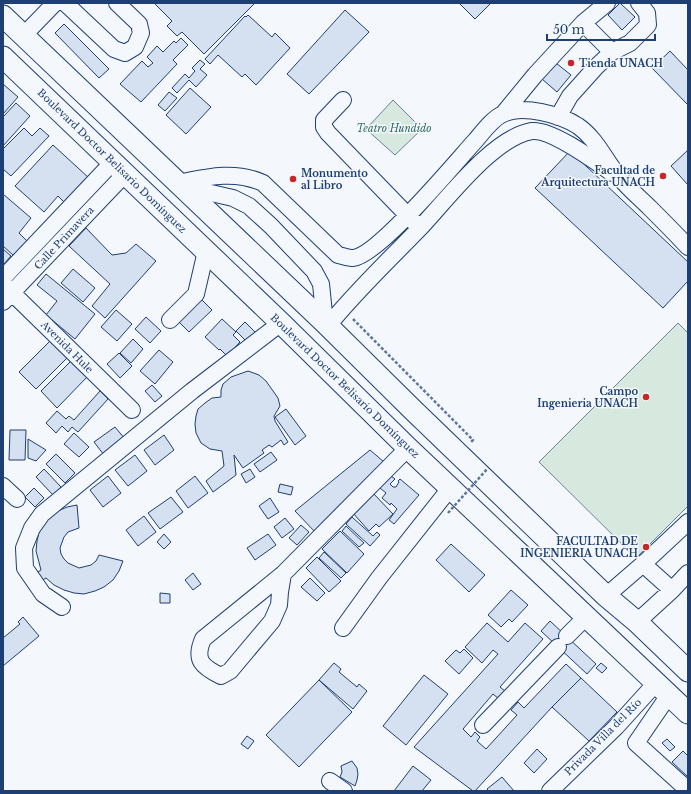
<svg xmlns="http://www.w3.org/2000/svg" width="691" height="794" viewBox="0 0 691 794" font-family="'Libre Baskerville',serif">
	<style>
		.green { fill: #d7e8df; stroke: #687fa3 }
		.building { fill: #d5e0f0; stroke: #1d3f73 }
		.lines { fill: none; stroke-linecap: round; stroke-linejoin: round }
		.minor-casing { stroke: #1d3f73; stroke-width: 18 }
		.major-casing { stroke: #1d3f73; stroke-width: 23 }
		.path { stroke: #5e769c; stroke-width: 2.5; stroke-dasharray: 3 2; stroke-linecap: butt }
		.minor { stroke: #f4f7fb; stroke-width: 16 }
		.major { stroke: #f4f7fb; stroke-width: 21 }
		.path-bridge { stroke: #5e769c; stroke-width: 2.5; stroke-dasharray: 3 2; stroke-linecap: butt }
		.poi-dot { fill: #c62828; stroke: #f4f7fb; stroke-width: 1.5 }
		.labels { text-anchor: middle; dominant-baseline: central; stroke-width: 3; stroke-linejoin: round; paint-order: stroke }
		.poi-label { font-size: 10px; font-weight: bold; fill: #1d3f73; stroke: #f4f7fb; text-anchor: end }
		.park-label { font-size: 10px; font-style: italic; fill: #2c6c60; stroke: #f4f7fb }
		.street-label { font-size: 10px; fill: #1d3f73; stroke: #f4f7fb }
	</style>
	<rect width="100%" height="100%" fill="#f4f7fb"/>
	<path class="green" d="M393,100l29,29 -27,26 -29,-26z
		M678,323l10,10v173l-52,52 -97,-96z"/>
	<path class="building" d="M154,3h101l-51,51 -22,-22 -5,4 -10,-10 5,-5z
		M459,3h32l-16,16z
		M620,3l15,14 -13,13 -14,-15z
		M345,10l24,22 -60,62 -22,-20z
		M248,15l24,22 3,-4 15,15 -34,37 -11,-11 -3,3 -24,-22 -8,9 -5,-5 40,-43 1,1z
		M64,24l45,45 -10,9 -44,-45z
		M181,38l7,7 -15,15 4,4 -36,38 -21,-18 22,-23 6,6 5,-4 -6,-6 10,-11 6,6 11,-11 2,2z
		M670,51l18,19v35l-36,-37z
		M200,60l5,4 -5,5 7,6 -11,12 -7,-7 -12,13 -5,-5 13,-14 4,4 6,-7 -3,-3z
		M556,63l15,12 -14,17 -15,-13z
		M3,84l15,13 -15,17z
		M190,88l21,19 -25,27 -20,-19z
		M169,92l8,6 -12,13 -7,-6z
		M16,103l14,13 -27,30v-29z
		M24,128l8,8 8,-8 9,8 -38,40 -8,-7v-20z
		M53,145l36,33 -24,25 -7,-7 -14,16 -29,-26z
		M688,150v35l-17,-19z
		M570,151l118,111v19l-25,27 -128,-120z
		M3,194l28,24 -12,15 8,8 -14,14 -10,-9z
		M86,228l26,27 14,-2 10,-9 20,17 -51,57 -13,-12 18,-22 -41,-38z
		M3,249l8,7 -8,9z
		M73,269l22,19 -12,14 -22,-19z
		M46,274l49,40 -20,25 -29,-24 11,-14 -20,-16z
		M200,298l12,12 -23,22 -12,-12z
		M116,310l16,14 -15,17 -16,-14z
		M146,317l15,14 -11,12 -15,-14z
		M222,319l14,13 -3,3 7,7 -13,14 -7,-7 -1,1 -14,-13z
		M245,322l12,12 -9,9 -12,-12z
		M52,339l17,17 -33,33 -17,-17z
		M133,339l10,10 -12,14 -11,-10z
		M159,350l14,12 -18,22 -15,-13z
		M119,353l13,13 -12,12 -13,-14z
		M73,359l16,16 -32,33 -16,-17z
		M248,371l11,4 7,6 12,17 2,8 -6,10 1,5 13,21 -4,3 -3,-5 -9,7 -3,-2 -7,5 2,3 -21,15 -9,-13 2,20 -23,17 -7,-11 18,-15 -2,-15 -12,-2 -9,-6 -5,-10 -1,-9 1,-8 2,-7 7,-6 7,-5 9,-1v-7l2,-6 8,-7z
		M152,385l10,11 -7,6 -10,-11z
		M100,391l8,8 -30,33 -6,-5 -4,5 -6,-6 -6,7 -10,-10 11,-12 9,8 3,-3 5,4z
		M286,409l20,27 -11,9 -20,-28z
		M115,427l10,12 -21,16 -10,-13z
		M10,430h16l-1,30h-16z
		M74,433l15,14 -10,10 -15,-13z
		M164,435l10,15 -19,15 -11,-15z
		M28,439l18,11 -10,11 -8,-3z
		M370,450l14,12 -68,71 -21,-22z
		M271,452l6,8 -17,12 -6,-8z
		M56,454l19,19 -10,10 -19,-19z
		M135,455l12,16 -19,15 -13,-16z
		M44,469l17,18 -8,8 -17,-18z
		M250,469l5,8 -9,6 -5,-9z
		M108,476l13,17 -18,14 -13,-17z
		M195,476l13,17 -20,15 -12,-17z
		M391,476l4,3 -5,5 3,3h3l3,-5 -1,-1 2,-2 19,16 -25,29 -5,-4 8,-11 -6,-6 -1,2 -8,-7 4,-5 -6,-5z
		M280,484l13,3 -2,8 -13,-3z
		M34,488l10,10 -9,9 -10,-10z
		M372,492l21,22 -14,13 -3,-3 -7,7 -17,-19z
		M171,497l12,15 -23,17 -12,-16z
		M270,498l9,14 -11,7 -9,-13z
		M77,505l2,23 -11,4 -4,5 -4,11 1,6 3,5 4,4 11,5 12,-3 5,-4 3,-6 24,6 -4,10 -6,9 -9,7 -9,4 -11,3 -10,-1 -10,-3 -10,-5 -8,-7 -5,3 -5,-8 5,-3 -5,-19 1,-10 2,-9 5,-8 6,-8 8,-5 9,-4z
		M144,516l12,16 -18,14 -12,-16z
		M352,517l21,19 4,-4 3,3 -10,11 -24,-22z
		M285,518l9,11 -12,9 -8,-11z
		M301,525l8,7 -12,13 -8,-7z
		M346,526l18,17 -5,4 -17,-16z
		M340,531l24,23 -17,19 -25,-24z
		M164,534l7,8 -7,7 -7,-7z
		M268,534l8,11 -21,15 -8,-12z
		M451,544l34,31 -16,17 -33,-32z
		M324,552l22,21 -5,5 -22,-20z
		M317,557l24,24 -12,11 -23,-24z
		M193,573l8,11 -8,6 -8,-10z
		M310,578l15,15 -8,8 -16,-14z
		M511,590l17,15 -16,17 -3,-3 -8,8 -13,-12z
		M160,593l10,1v9h-10z
		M23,617l16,19 -36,30v-28l17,-14 -2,-2z
		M550,621l46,43 -9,10 -46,-43z
		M487,623l21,19 17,-19 18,16 -43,48 5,4 -6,8 -6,-5 -30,35 8,8 4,-5 5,5 -3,4 9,8 31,-34 -6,-5 7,-8 6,6 42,-44 15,14 -29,29 -77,84h-2l-59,-44 84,-93 -5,-4 -11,13 -17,-16z
		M464,649l9,9 -14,16 -14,-13 11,-11 4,3z
		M334,663l7,6 -2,3 18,15 2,-3 8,7 -14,18 -34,-29z
		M601,663l6,5 -5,5 -6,-5z
		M424,675l24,19 -42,51 -23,-19z
		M581,678l36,34 -28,29 -37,-34z
		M319,680l33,32 -53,55 -33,-32z
		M247,736l7,5 -6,8 -7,-5z
		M667,739l8,8 -5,4 -8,-8z
		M537,749l10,10 -13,14 -10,-10z
		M683,751l5,5v21l-16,-15z
		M352,761l5,7 1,6 -1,6 -2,6 -15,-9 2,-5 -1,-6z
		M413,766l18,14 -9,11h-28z
		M502,777l12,14h-25l-2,-2z"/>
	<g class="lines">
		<g class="minor-casing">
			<path id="minor" d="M65,3l49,46 11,4 10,-6 6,-14 -2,-9 -22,-21
				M583,23l29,29
				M24,35l31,-32
				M343,100l-19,20v7l4,6 87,90
				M503,114l32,-39 48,-52 24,-20
				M558,117l12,-21 26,-29 16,-15 18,-9 18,-18 -1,-12 -8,-10
				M178,183c29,-6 57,-13 85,0l75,72c5,1 11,3 15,3 25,-2 102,-95 122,-117 7,-8 18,-23 28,-27 20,-10 58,1 75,12 19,13 28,36 42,52 9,11 20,20 30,30 13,13 26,26 38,39
				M189,193h22l22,5 16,8 22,20 43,45 7,13 4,39
				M3,278l110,-116
				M3,284l129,126
				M3,302l122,-128
				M170,320l26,-26 10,-43
				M327,327c28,-35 61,-66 92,-98 26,-27 74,-92 113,-98 20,-2 63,30 80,42
				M3,486l14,13
				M643,564l29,26
				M283,574l-3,18 -1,13 -7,16 -42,50 -9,5c-19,-9 -27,-16 -18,-37l80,-65 125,-126
				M606,596l37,-32 45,-42
				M62,607l-19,-13 -18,-26 -1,-20 8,-20 10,-14 150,-123 89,-68
				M637,622l35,-32 16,-17
				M343,628l36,-50 72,-91
				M567,636l19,-19
				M669,695l-33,48 52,47
				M483,725l75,-78
				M330,781l14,10
				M550,791l66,-64 40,-44"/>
		</g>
		<g class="major-casing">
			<path id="major" d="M3,16l322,307 88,87 193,186 31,26 51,49
				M3,57l278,266 127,125 280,265"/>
		</g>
		<path class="path" d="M353,319l120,121 -2,2"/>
		<use href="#minor" class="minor"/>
		<use href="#major" class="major"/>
		<path class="path-bridge" d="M448,513l40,-45"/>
	</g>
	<g class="poi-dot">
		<circle cx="571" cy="63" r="4"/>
		<circle cx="663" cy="176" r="4"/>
		<circle cx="293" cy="179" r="4"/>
		<circle cx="646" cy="397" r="4"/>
		<circle cx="646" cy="547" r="4"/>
	</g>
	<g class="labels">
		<g class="poi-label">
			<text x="579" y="63" text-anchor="start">Tienda UNACH</text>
			<text x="655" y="170">Facultad de<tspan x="655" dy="12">Arquitectura UNACH</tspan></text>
			<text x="301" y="173" text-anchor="start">Monumento<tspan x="301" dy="12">al Libro</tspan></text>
			<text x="638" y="391">Campo<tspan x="638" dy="12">Ingenieria UNACH</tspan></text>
			<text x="638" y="541">FACULTAD DE<tspan x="638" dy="12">INGENIERIA UNACH</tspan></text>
		</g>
		<g class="park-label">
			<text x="394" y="128">Teatro Hundido</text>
		</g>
		<g class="street-label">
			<text transform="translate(112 161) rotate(44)">Boulevard Doctor Belisario Domínguez</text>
			<text transform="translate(64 238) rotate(-47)">Calle Primavera</text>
			<text transform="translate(67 347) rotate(45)">Avenida Hule</text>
			<text transform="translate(345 386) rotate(44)">Boulevard Doctor Belisario Domínguez</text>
			<text transform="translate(603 737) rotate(-45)">Privada Villa del Río</text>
		</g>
	</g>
	<rect width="691" height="794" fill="none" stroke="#1d3f73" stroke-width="8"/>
	<path d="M547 34v6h108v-6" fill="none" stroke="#1d3f73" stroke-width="2"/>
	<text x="553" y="34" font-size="12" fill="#1d3f73" stroke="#f4f7fb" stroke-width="3" paint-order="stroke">50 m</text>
</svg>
